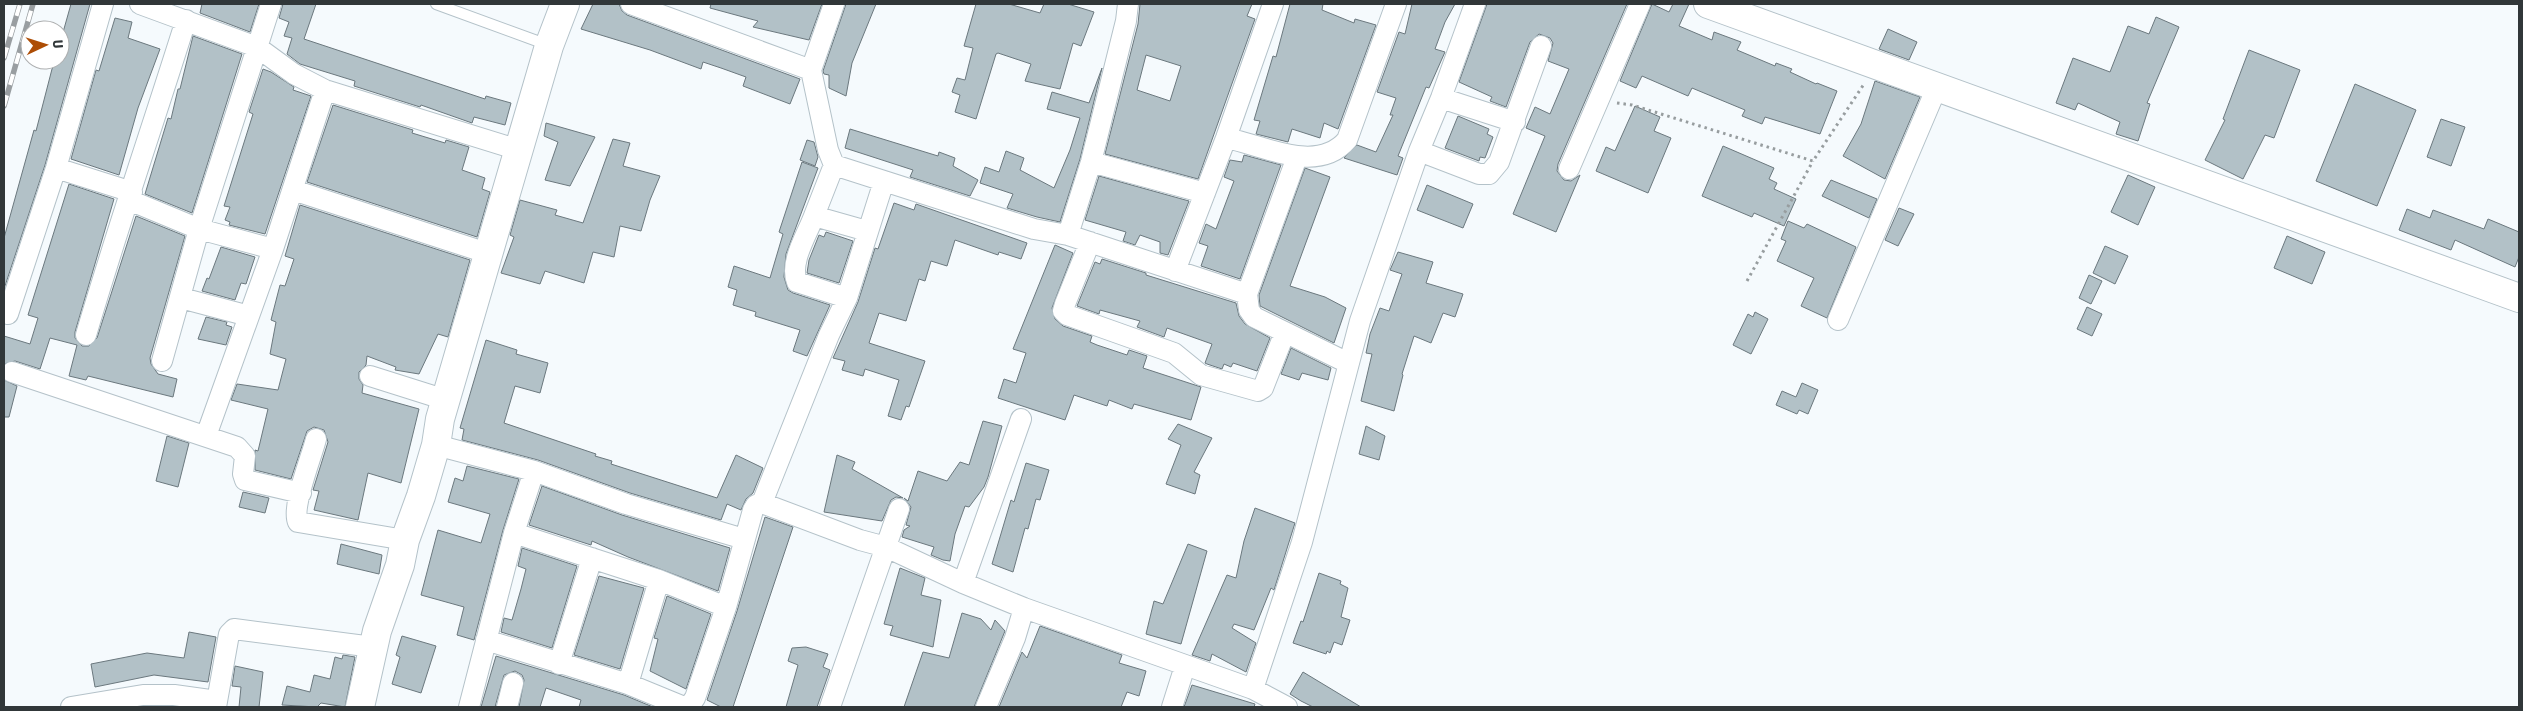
<svg xmlns="http://www.w3.org/2000/svg" width="2523" height="711" viewBox="0 0 2523 711" font-family="'Asap Condensed',sans-serif">
	<style>
		.building { fill: #b2c1c7; stroke: #6b787e; fill-rule: evenodd }
		.lines { fill: none; stroke-linecap: round; stroke-linejoin: round }
		.lane-casing { stroke: #b4c2c9; stroke-width: 12 }
		.street-casing { stroke: #b4c2c9; stroke-width: 22 }
		.secondary-casing { stroke: #b4c2c9; stroke-width: 30 }
		.path { stroke: #979d9f; stroke-width: 3; stroke-dasharray: 2.5 4; stroke-linecap: butt }
		.lane { stroke: #fff; stroke-width: 10 }
		.street { stroke: #fff; stroke-width: 20 }
		.secondary { stroke: #fff; stroke-width: 28 }
		.rail-casing { stroke: #999ea1; stroke-width: 5.5 }
		.rail { stroke: #fff; stroke-width: 4; stroke-dasharray: 11; stroke-linecap: butt }
	</style>
	<rect width="100%" height="100%" fill="#f5fafd"/>
	<path class="building" d="M71,4h19l-45,161 -41,124v-51l30,-108 2,1 16,-62 4,-9h4v-17z
		M202,4h57l-9,28 -50,-19z
		M283,4h33l-12,35 181,60 1,-3 25,7 -6,22 -31,-8 -2,6 -51,-18 -1,2 -66,-21 1,-5 -55,-17 -13,-10 5,-16 -8,-2 5,-14 -10,-4z
		M593,4h26l3,7 5,4 173,64 -10,25 -47,-18 3,-9 -25,-9 -18,-6 -2,7 -51,-19 -69,-21z
		M711,4h111l-13,36 -56,-13 5,-6 -48,-13z
		M846,4h30l-24,59 -6,33 -17,-8v-13l-5,-1 -1,-3z
		M976,4h33l31,9 4,-9h24l26,8 -13,34 -8,-3 -13,46 -35,-8 6,-17 -33,-11 -2,1 -20,65 -21,-7 5,-17 -8,-3 5,-14 8,2 8,-32 -9,-2z
		M1140,4h112l-5,12 8,3 -57,160 -93,-25 33,-130zM1146,55l35,11 -11,35 -33,-11z
		M1290,4h33l-1,6 32,13 1,-4 21,6 -38,104 -14,-6 -4,15 -28,-9 -4,13 -32,-8 4,-13 -6,-1 19,-64 3,1z
		M1412,4h43l-10,18 -10,27 10,3 -16,36 -3,-1 -28,69 5,2 -6,17 -53,-17 13,-13 19,7 17,-37h-3l6,-17 -19,-6 22,-60 6,2z
		M1487,4h140l-69,160 -1,7 7,9 7,1 9,-6 -24,57 -43,-18 32,-78 -19,-8 9,-21 15,7 19,-45 -21,-8 5,-18 -3,-5 -11,-4 -9,8 -24,65 -16,-6 2,-4 -33,-15z
		M1652,4l17,8 4,-8h16l-10,22 33,14 2,-8 27,10 -4,8 38,16 1,-3 16,6 -2,3 26,12 1,-1 20,8 -17,43 -55,-17 -3,7 -20,-8 3,-6 -53,-22 -4,8 -46,-20 -6,12 -16,-7z
		M2156,17l23,10 -32,76 3,1 -12,37 -22,-7 4,-12 -42,-19 -3,7 -19,-7 17,-45 37,14 18,-46 21,8z
		M115,18l17,4 -4,16 32,11 -22,59 -19,67 -48,-16 25,-89 3,1z
		M1888,29l29,13 -8,18 -30,-11z
		M193,36l49,18 -50,159 -47,-19 23,-76 3,1 7,-30h2z
		M2249,50l51,20 -26,68 -9,-3 -22,44 -38,-19 20,-40 -2,-1z
		M1102,68l-22,91 -20,63 -23,-5 -30,-9 6,-14 -33,-11 5,-16 14,5 7,-21 18,7 -4,12 34,18 16,-38 10,-32 -33,-9 5,-17 37,11z
		M263,69l8,3 23,15 -1,3 18,6 -46,138 -36,-9 1,-3 -5,-2 5,-13 -6,-1 29,-92 -4,-2z
		M1875,81l45,16 -35,82 -42,-23 18,-32z
		M2355,84l61,26 -39,96 -61,-25z
		M333,105l80,25 -1,3 33,10 1,-3 23,7 -7,23 23,8 -3,11 8,3 -13,45 -170,-55z
		M1635,106l25,11 -6,14 17,7 -23,55 -52,-22 10,-24 9,4z
		M1458,116l31,13 -2,5 6,3 -8,21 -5,-1 -1,4 -34,-13z
		M2441,119l24,8 -14,39 -24,-9z
		M546,123l49,14 -25,49 -25,-6 13,-38 -14,-6z
		M850,129l88,27 1,-4 16,6 -2,8 25,14 -8,16 -60,-19 3,-7 -68,-22z
		M613,139l17,4 -7,23 37,10 -10,24 -9,31 -21,-5 -6,31 -21,-5 -9,31 -39,-12 -5,13 -39,-11 13,-36 -4,-2 10,-35 37,10 -2,5 28,8z
		M807,140l7,2 4,15 -3,9 -15,-6z
		M1723,146l51,22 -5,11 8,4 -3,6 22,10 -12,27 -30,-13 -2,4 -50,-21z
		M1244,155l37,10 -41,114 -39,-13 7,-20 -9,-3 7,-19 10,5 18,-48 -10,-4 6,-17 12,2z
		M802,162l16,6 -32,86 -2,23 4,13 5,3 37,12 -23,51 -14,-5 7,-21 -45,-14 1,-4 -23,-7 4,-15 -9,-3 6,-21 36,12 13,-44 -4,-2z
		M1305,168l25,9 -40,109 35,11 21,11 -12,35 -74,-37 -1,-11z
		M2128,175l27,12 -17,38 -27,-13z
		M1099,176l90,25 -21,54 -8,-2v-11l-20,-7 -5,10 -12,-4 3,-9 -41,-12z
		M1831,180l46,19 -8,19 -47,-22z
		M69,184l45,15 -39,133v6l7,8h7l8,-8 39,-122 49,20 -35,122 1,6 7,10 19,5 -4,18 -85,-21 -2,4 -17,-4 8,-31 -27,-7 -10,31 -25,-8 -11,3v-28l26,8 8,-26 -10,-3z
		M1427,185l46,19 -10,24 -46,-18z
		M894,203l20,7 2,-6 111,39 -6,16 -22,-7 -1,3 -43,-15 -8,26 -16,-5 -6,20 -6,-2 -13,42 -27,-8 -10,30 56,18 -16,46 -3,-1 -5,14 -13,-4 11,-36 -34,-11 -2,7 -21,-6 3,-9 -12,-3 25,-56 17,-54 3,1z
		M300,205l170,55 -22,77 -10,-3 -19,40 -24,-4 1,-3 -29,-11 -1,9 -7,7v7l4,6 -1,8 57,16 -18,74 -33,-10 -10,47 -44,-10 5,-19 -6,-1 15,-48 -4,-12 -10,-3 -7,4 -16,48 -36,-9v-20l3,1 10,-42 -37,-9 6,-16 41,6 8,-31 -16,-5 6,-32 -5,-2 9,-35 5,1 9,-27 -9,-3z
		M1899,208l15,6 -16,32 -13,-6z
		M2407,209l23,9 3,-8 51,19 4,-10 31,13v25l-4,10 -60,-27 -4,10 -52,-20z
		M1788,221l16,7 3,-4 49,23 -29,71 -26,-12 13,-28 -37,-17 9,-20 -5,-2z
		M826,232l27,9 -14,42 -32,-10 2,-13 10,-25 5,2z
		M2287,236l38,16 -13,32 -38,-16z
		M1055,245l18,8 -21,55 3,11 8,7 29,10 -2,6 7,3 30,10 2,-5 18,6 -4,12 58,19 -10,33 -57,-16 -2,5 -23,-9 -2,6 -33,-11 -9,25 -67,-22 6,-19 12,4 10,-30 -13,-4z
		M2105,246l23,10 -13,28 -22,-11z
		M221,247l34,10 -9,27 -5,-1 -6,17 -33,-9 5,-13 2,1z
		M1398,252l35,10 -7,21 37,11 -8,23 -12,-4 -12,30 -17,-7 -12,38 1,1 -9,36 -33,-10 11,-47 -6,-1 4,-19 10,-26 9,3 13,-37 -12,-4z
		M1102,259l44,14v2l90,28 3,13 6,8 25,14 -13,33 -24,-8 -2,4 -7,-3 -2,5 -15,-5 -2,-1 7,-19 -45,-16 -3,9 -27,-10 3,-6 -40,-11 -1,4 -22,-8 18,-44 5,2z
		M2089,275l13,6 -11,23 -12,-6z
		M2087,307l15,7 -10,22 -15,-7z
		M1755,312l13,7 -17,35 -18,-9 15,-31 5,3z
		M206,317l21,5 -1,3 6,2 -6,18 -28,-6z
		M486,340l31,10 -1,4 32,9 -8,30 -25,-7 -11,37 92,31 -1,2 17,5 -1,3 106,34 19,-43 27,13 -10,25 -7,6 -5,11 -14,-6 -6,16 -91,-27 -92,-33 -76,-20 2,-11 -4,-1z
		M1291,348l40,20 -3,12 -26,-7 -3,7 -18,-6z
		M4,380l13,6 -8,31h-5z
		M1802,383l16,7 -10,24 -9,-4 -2,4 -21,-9 6,-14 14,6z
		M983,421l19,5 -14,51 -4,10 -15,20 -4,-1 -10,28 -5,27 -7,-1 -12,-5 3,-8 -32,-10 2,-7 6,-4 -4,-1 5,-18 -7,-9 4,3 10,-30 29,10 13,-19 9,3z
		M1178,424l34,14 -18,34 6,3 -5,19 -29,-10 15,-39 -13,-6z
		M1366,426l19,10 -6,24 -20,-6z
		M167,436l22,7 -11,44 -22,-6z
		M837,455l18,7 -3,7 51,29 -7,-1 -5,3 -9,21 -58,-9z
		M1026,463l23,7 -9,30 -4,-1 -8,30 -3,-1 -12,44 -21,-8 19,-64 3,2z
		M467,466l52,13 -16,51 -29,110 -17,-5 7,-28 -43,-12 17,-65 43,13 9,-29 -42,-12 7,-24 8,3z
		M542,486l80,29 108,33 -12,43 -90,-34 -36,-16 -1,4 -62,-20z
		M243,492l26,6 -4,15 -26,-6z
		M1255,508l40,15 -21,67 -3,-2 -17,42 -20,-6 -2,4 24,15 -10,29 -34,-18 -2,7 -18,-6 35,-80 9,3 8,-37z
		M765,517l28,10 -60,180h-12l-14,-7 30,-89z
		M341,544l41,11 -3,19 -42,-10z
		M1188,544l19,7 -26,93 -35,-10 8,-33 9,3z
		M522,548l55,18 -25,82 -51,-16 3,-14 8,2 9,-31 5,-20 -8,-3z
		M900,568l25,10 -4,17 20,5 -8,47 -43,-12 3,-9 -9,-2z
		M1319,573l22,8 -1,3 8,4 -7,29 9,3 -8,25 -8,-3 -4,11 -3,-2 -1,3 -33,-11 8,-22 2,1z
		M599,576l45,12 -24,81 -46,-14z
		M667,596l44,18 -25,75 -36,-18 8,-32 -4,-1z
		M962,613l19,6 10,11 4,-10 10,11 -31,76h-70l19,-55 26,6z
		M1040,626l82,29 -3,8 27,8 -7,25 -12,-4 -6,15h-122l23,-55 5,6z
		M189,632l27,5 -8,45 -54,-7 -59,12 -4,-23 56,-11 37,5z
		M402,636l34,10 -15,47 -29,-9 8,-27 -4,-2z
		M806,647l22,7 -5,13 7,3 -13,37h-31l12,-42 -10,-4 4,-13z
		M343,655l12,2 -10,50 -24,-4 -4,4 -35,-2 5,-19 23,6 4,-17 16,4 5,-22 7,2z
		M496,656l128,39 29,12h-74l2,-7 -35,-12 -6,19h-21l5,-27 -2,-5 -7,-4 -11,4 -9,32h-14z
		M235,666l28,6 -4,35h-20l2,-20 -9,-1z
		M1303,672l58,35h-48l-12,-6 -11,-7z
		M1192,685l63,19 -1,3h-70z"/>
	<g class="lines">
		<g class="lane-casing">
			<path id="lane" d="M436,4l112,41"/>
		</g>
		<g class="street-casing">
			<path id="street" d="M140,4l117,43 37,27 31,16 194,60
				M631,4l180,66 17,80 6,15 200,64 34,6 179,59
				M811,70l23,-66
				M1441,98l74,24
				M1226,138c37,7 91,37 121,2l49,-136
				M1419,151l60,23h10l10,-12 42,-116
				M1297,157l-50,137 2,16 5,7 94,46
				M1091,162l114,31
				M834,165l-20,51 53,15
				M56,168l76,24
				M1569,169l71,-165
				M293,190l194,63
				M129,200l70,29 74,20
				M814,216c-7,19 -25,46 -17,66l50,16
				M1068,235l23,-73 35,-141 2,-17
				M1090,242l-25,62 -2,7 4,4 107,38 27,22 57,16 5,-3 22,-56
				M1175,271l51,-133 47,-134
				M181,298l68,18
				M8,314l48,-146 47,-164
				M1838,320l99,-233
				M86,335c31,-106 67,-210 100,-315
				M162,361l37,-132 72,-225
				M12,372l225,75 8,9 -2,18 2,6 56,13
				M370,376l76,24
				M206,436l67,-187 52,-159
				M316,439c-4,17 -25,68 -18,83l107,18
				M436,445l98,26 92,33 118,35
				M762,503l98,37 26,7 77,36 61,25 229,81 34,18
				M514,533l145,47 67,27
				M963,583l58,-164
				M486,640l142,44 56,23 6,-2 5,-7 31,-91 27,-97 3,-5 6,-2 67,-168 18,-37 37,-117
				M559,664l33,-106
				M628,684l31,-104
				M1253,689l49,-147 58,-221 59,-170 22,-53 34,-94
				M71,707l72,-12h31l43,6
				M216,707l13,-73 5,-5 139,18
				M469,707l45,-174 20,-62
				M507,707l6,-24
				M830,707l69,-198
				M986,707l29,-69 9,-30
				M1172,707l13,-41"/>
		</g>
		<g class="secondary-casing">
			<path id="secondary" d="M1708,4l811,294
				M360,707l17,-76 23,-66 5,-25 16,-44 15,-51 4,-26 109,-373 16,-42"/>
		</g>
		<path class="path" d="M1617,103l15,2 181,56 51,-77
			M1747,281l66,-120"/>
		<use href="#lane" class="lane"/>
		<use href="#street" class="street"/>
		<use href="#secondary" class="secondary"/>
		<g class="rail-casing">
			<path id="rail" d="M4,58l16,-54
				M4,106l29,-102"/>
		</g>
		<use href="#rail" class="rail"/>
	</g>
	<rect width="2523" height="711" fill="none" stroke="#313739" stroke-width="10"/>
	<g transform="translate(45 45) rotate(86)"><circle r="24" fill="#ffffff" stroke="#adafb0"/>
	<path d="M0-4L9 19L0 12L-9 19Z" fill="#ad4d05"/>
	<text y="-8" font-size="14" font-weight="bold" text-anchor="middle" fill="#313739">U</text>
	</g>
</svg>
